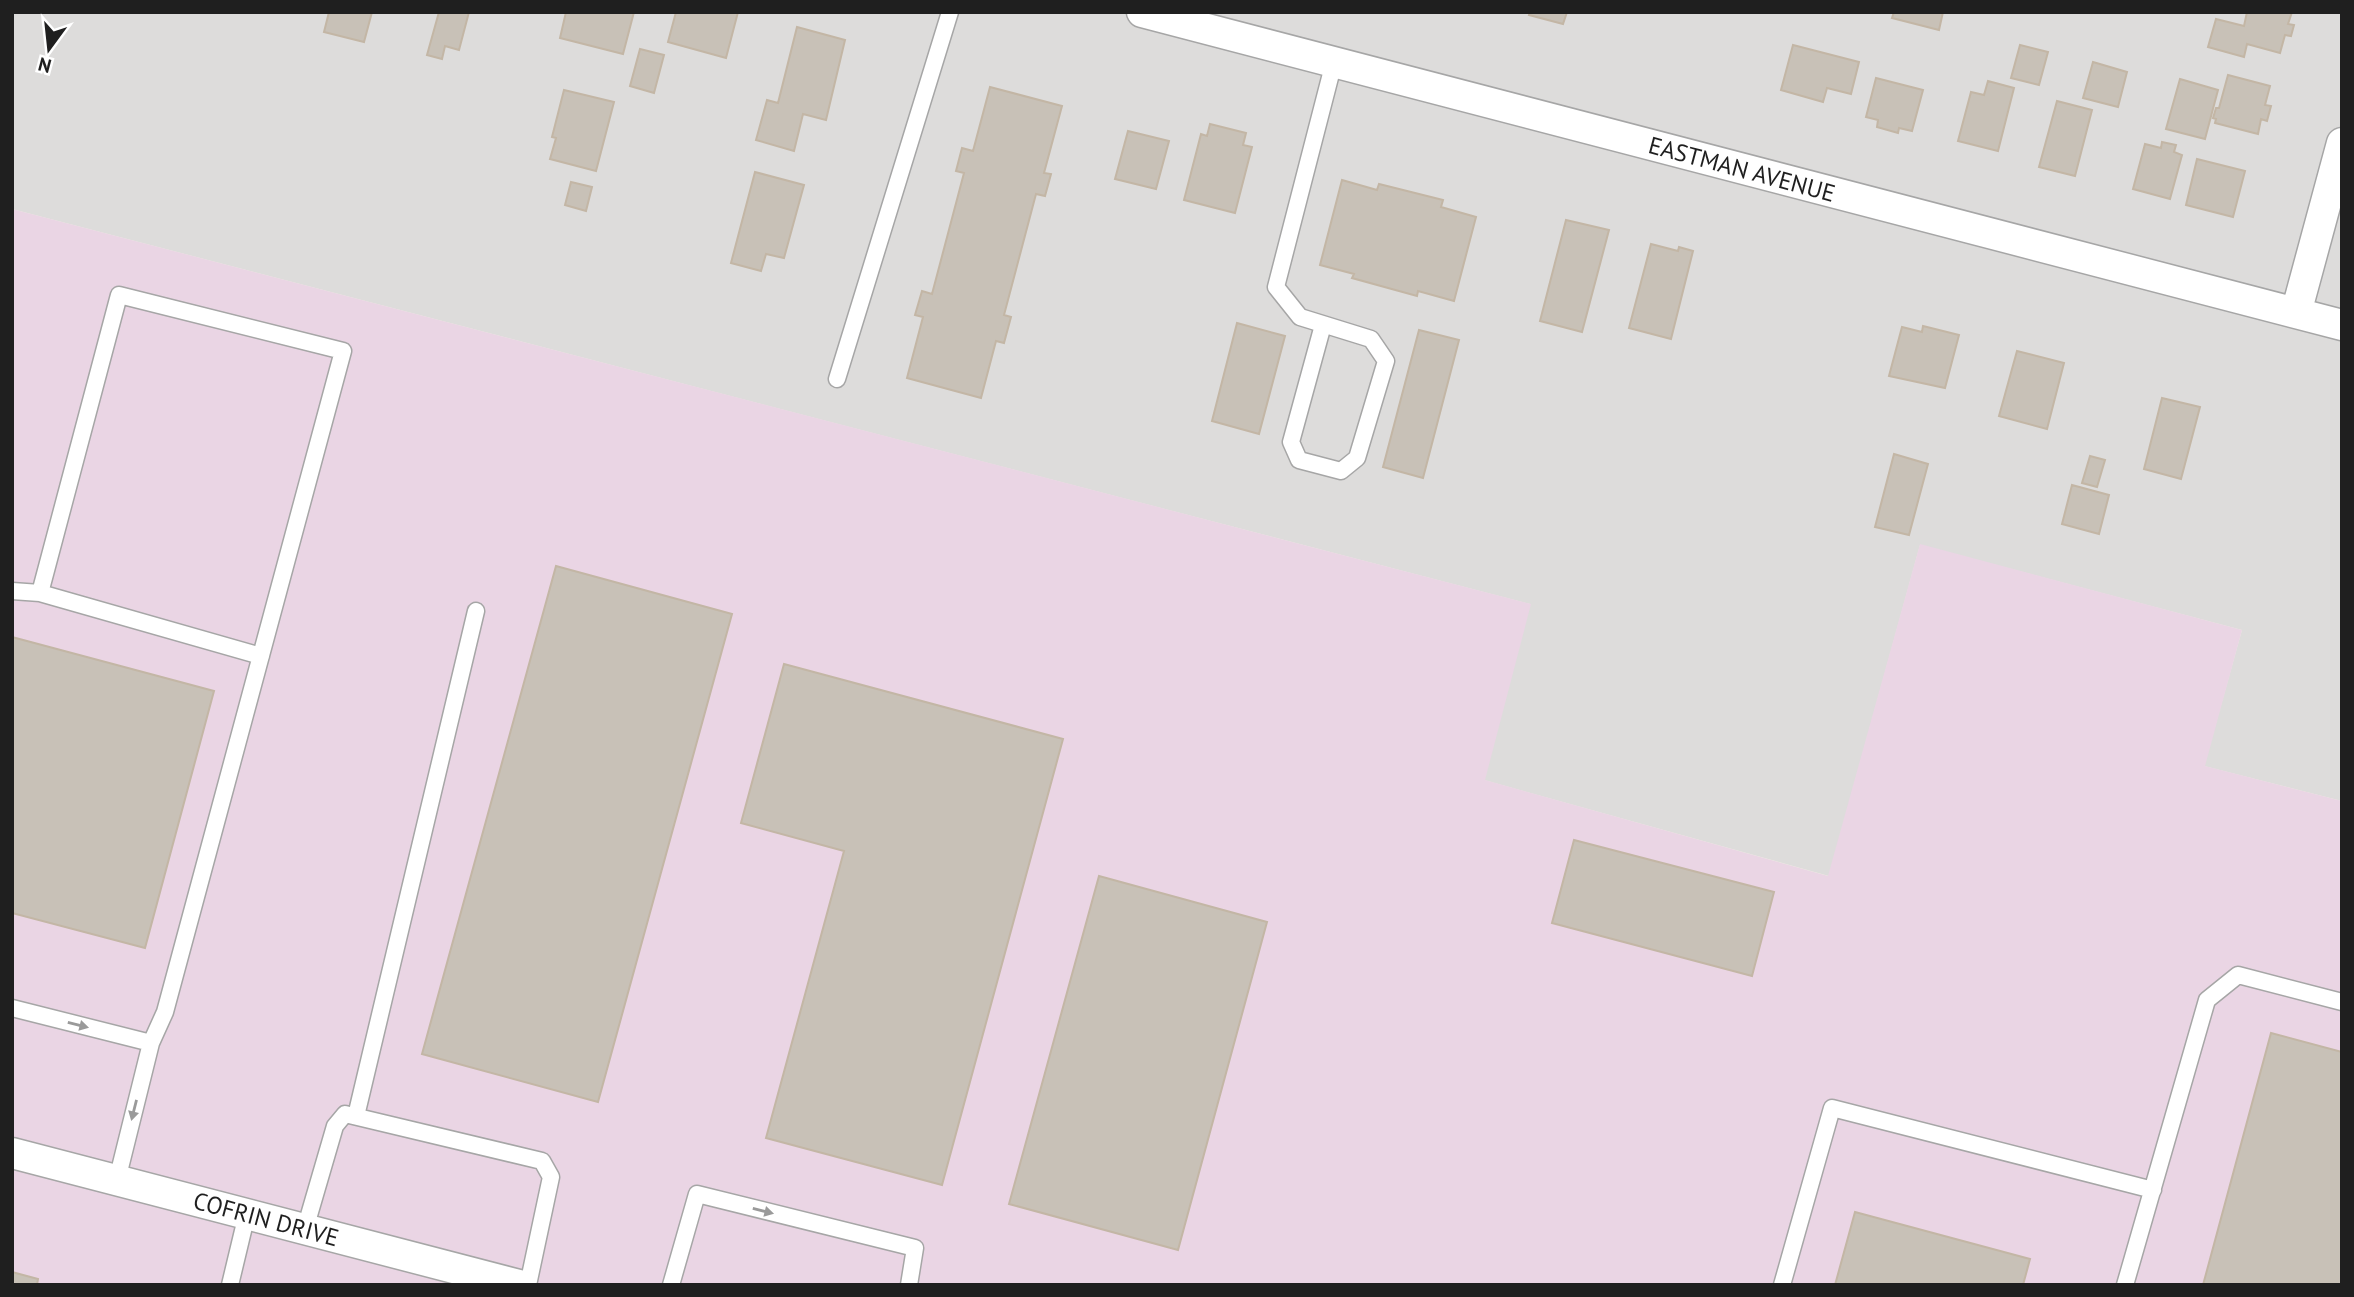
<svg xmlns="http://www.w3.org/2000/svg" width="2354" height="1297" viewBox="0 0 2354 1297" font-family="'PT Sans',sans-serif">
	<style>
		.residential { fill: #dddcdb }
		.industrial { fill: #ead5e4 }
		.building { fill: #c8c1b7; stroke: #c3b6a5; stroke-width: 2 }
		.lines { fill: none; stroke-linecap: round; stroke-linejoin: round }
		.lane-casing { stroke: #a6a6a6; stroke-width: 19 }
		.street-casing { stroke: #a6a6a6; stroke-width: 33 }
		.lane { stroke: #fff; stroke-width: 16 }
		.street { stroke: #fff; stroke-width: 30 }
		.oneway { fill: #9a9a9a }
		.labels { text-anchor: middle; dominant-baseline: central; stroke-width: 7; stroke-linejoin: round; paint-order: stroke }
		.street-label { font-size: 24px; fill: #1f1f1f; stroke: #fff }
	</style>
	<rect width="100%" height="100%" fill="#f0eee4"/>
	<path class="residential" d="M12,12h2330v789l-138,-35 38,-136 -322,-85 -91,331 -345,-96 46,-176 -1518,-395z"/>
	<path class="industrial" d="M12,209l1519,395 -46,176 343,96 92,-332 322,86 -37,136 137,35v484h-2330z"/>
	<path class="building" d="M329,12h43l-8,30 -40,-10z
		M439,12h30l-10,38 -14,-4 -3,13 -15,-4z
		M566,12h68l-11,42 -63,-16z
		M676,12h62l-12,46 -58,-16z
		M1530,12h37l-4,12 -34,-9z
		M1894,12h49l-4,18 -47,-12z
		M2247,12h45l-4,12 6,1 -3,11 -6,-1 -5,18 -33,-9 -3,13 -36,-10 8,-28 28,7z
		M797,27l48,13 -19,80 -23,-6 -9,37 -38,-11 11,-40 11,3z
		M1793,45l66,17 -8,32 -24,-6 -4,14 -42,-12z
		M2020,45l28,7 -9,33 -28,-7z
		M640,49l24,6 -10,38 -24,-7z
		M2093,62l34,10 -9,35 -35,-9z
		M2228,75l42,11 -5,19 6,1 -4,15 -6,-2 -3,15 -43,-11 1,-4 -3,-1 3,-10h3z
		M1876,78l47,12 -11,41 -13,-3 -1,5 -21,-6 1,-7 -12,-3z
		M2180,79l38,11 -13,49 -39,-10z
		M1988,81l26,7 -16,63 -40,-10 13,-49 13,3z
		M990,87l72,19 -18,67 7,1 -6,22 -9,-2 -32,121 7,2 -7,26 -8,-2 -15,57 -74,-20 16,-61 -8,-2 7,-24 10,3 32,-121 -8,-2 6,-23 11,3z
		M564,90l50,12 -18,69 -46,-12 6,-21 -4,-1z
		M2057,101l35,9 -17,66 -36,-9z
		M1210,124l36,9 -3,12 9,2 -17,66 -51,-13 17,-66 6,2z
		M1128,131l41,10 -13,48 -41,-10z
		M2162,142l14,3 -2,7 8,3 -12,44 -37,-10 12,-45 16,4z
		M2197,159l48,12 -12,46 -47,-12z
		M755,172l49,13 -20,73 -18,-4 -5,17 -30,-8z
		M1342,180l35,10 2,-6 64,16 -2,7 35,10 -22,84 -36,-10 -1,5 -65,-18 2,-4 -34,-9z
		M571,182l21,5 -6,24 -21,-6z
		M1566,220l43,10 -27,102 -42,-11z
		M1651,244l27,7 1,-4 14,4 -22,88 -42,-11z
		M1237,323l48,13 -26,98 -47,-13z
		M1923,326l36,9 -14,53 -56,-12 13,-49 20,5z
		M1419,330l40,10 -36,138 -40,-11z
		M2017,351l47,12 -17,66 -48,-13z
		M2162,398l38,9 -19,72 -37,-10z
		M1894,454l34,10 -19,71 -34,-8z
		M2090,456l15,4 -8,27 -15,-4z
		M2072,485l37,10 -10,39 -37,-10z
		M556,566l176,48 -134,488 -176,-48z
		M12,637l202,54 -69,257 -133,-35z
		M784,664l279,75 -121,446 -176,-47 78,-287 -103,-28z
		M1574,840l200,52 -22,84 -200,-53z
		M1099,876l168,46 -89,328 -169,-46z
		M2271,1033l71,19v233h-139z
		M1855,1212l175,47 -7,26h-188z
		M12,1272l26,7 -1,6h-25z"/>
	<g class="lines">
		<g class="lane-casing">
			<path id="lane" d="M1323,325l-32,117 8,18 42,11 16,-13 29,-97 -15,-22 -71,-22 -24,-30 58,-225
				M837,379l113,-367
				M12,591l28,2
				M12,1008l139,35
				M356,1116l120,-505
				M117,1180l34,-137 14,-31 178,-661 -224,-56 -79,298 221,63
				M305,1229l30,-103 10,-12 197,47 9,16 -23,108
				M230,1285l17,-71
				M671,1285l26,-91 218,54 -6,37
				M1782,1285l50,-177 321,82
				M2125,1285l82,-285 31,-25 104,27"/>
		</g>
		<g class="street-casing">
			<path id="street" d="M1142,12l1200,313
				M2296,313l46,-170
				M12,1153l507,132"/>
		</g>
		<use href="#lane" class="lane"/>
		<use href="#street" class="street"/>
	</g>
	<defs><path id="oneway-solid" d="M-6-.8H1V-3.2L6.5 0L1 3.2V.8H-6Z" transform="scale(1.75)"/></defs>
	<g class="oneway">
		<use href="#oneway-solid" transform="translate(78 1025) rotate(14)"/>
		<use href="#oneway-solid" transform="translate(134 1110) rotate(104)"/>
		<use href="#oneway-solid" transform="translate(763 1211) rotate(14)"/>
	</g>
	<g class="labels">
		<g class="street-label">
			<text transform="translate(1742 169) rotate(15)">EASTMAN AVENUE</text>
			<text transform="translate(266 1219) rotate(15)">COFRIN DRIVE</text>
		</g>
	</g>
	<rect width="2354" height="1297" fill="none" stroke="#1f1f1f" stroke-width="28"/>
	<g transform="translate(49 49) rotate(195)" stroke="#ffffff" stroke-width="5" paint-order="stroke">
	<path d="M0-5L12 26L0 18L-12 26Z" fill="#1f1f1f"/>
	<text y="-10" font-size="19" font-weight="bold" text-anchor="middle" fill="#1f1f1f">N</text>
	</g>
</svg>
